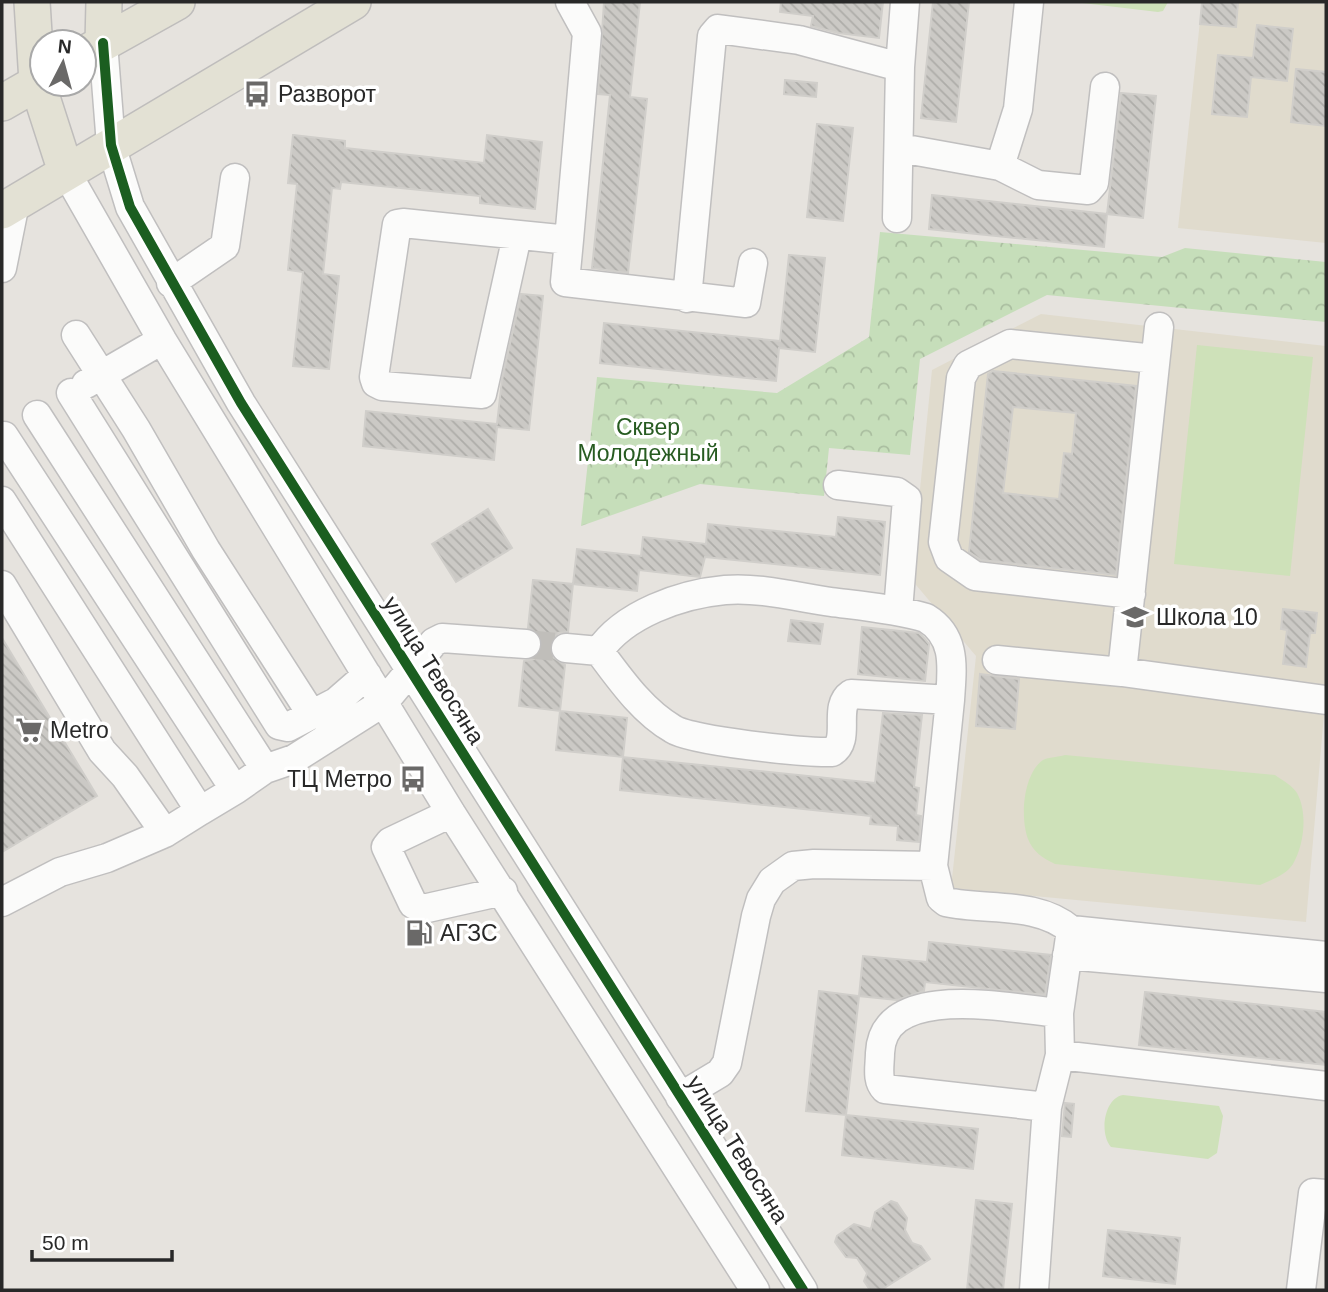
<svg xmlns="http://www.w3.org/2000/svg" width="1328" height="1292" viewBox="0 0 1328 1292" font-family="Arial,sans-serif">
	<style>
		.education { fill: #e0dbcd }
		.park { fill: url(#park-crowns) }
		.pitch { fill: #cee1b9 }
		.building { fill: url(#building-back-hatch); stroke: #d0ceca; stroke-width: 2; fill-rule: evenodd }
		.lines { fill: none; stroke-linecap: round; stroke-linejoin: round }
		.minor-tunnel { stroke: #c0beba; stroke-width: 28; stroke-dasharray: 28 14; stroke-linecap: butt }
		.minor-casing { stroke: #c0bfbf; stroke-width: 31 }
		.major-casing { stroke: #bfbdbc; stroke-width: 38 }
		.minor { stroke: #fbfbfa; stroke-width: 28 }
		.major { stroke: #e3e1d4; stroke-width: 35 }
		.cycleway-casing { stroke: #fff; stroke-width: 15 }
		.cycleway { stroke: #1b5e20; stroke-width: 10 }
		.labels { text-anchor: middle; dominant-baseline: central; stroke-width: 7; stroke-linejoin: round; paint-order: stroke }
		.poi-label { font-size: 23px; fill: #282828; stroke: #fff; text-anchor: start }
		.park-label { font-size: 23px; fill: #275b21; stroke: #fff }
		.street-label { font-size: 23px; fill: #282828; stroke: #fff }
	</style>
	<defs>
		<pattern id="park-crowns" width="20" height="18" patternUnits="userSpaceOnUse" patternTransform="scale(1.75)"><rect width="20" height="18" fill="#c6deba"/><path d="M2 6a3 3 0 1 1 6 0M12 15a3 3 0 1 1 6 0" fill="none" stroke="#aabea0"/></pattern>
		<pattern id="building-back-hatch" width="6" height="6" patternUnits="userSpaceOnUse" patternTransform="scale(1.75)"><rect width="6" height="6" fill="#cbc9c5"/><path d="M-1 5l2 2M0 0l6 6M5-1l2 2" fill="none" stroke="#aeada9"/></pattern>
	</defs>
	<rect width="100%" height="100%" fill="#e6e3de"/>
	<path class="education" d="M1202,2l124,2v239l-148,-15z
		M1041,314l285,32v345l-20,231 -355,-34 25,-232 -65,-77 21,-209z"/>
	<path class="park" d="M880,232l282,25 23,-9 141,14v60l-279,-27 -127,64 -10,96 -81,-7 -5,48 -124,-12 -119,42 16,-149 180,16 92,-56z"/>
	<path class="pitch" d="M1074,2h94l-5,9 -5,1z
		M1197,345l116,12 -23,219 -116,-12z
		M1065,755l210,20c7,5 18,11 22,18 11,20 7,52 -4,71 -7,11 -22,16 -33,21l-205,-21c-12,-6 -22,-12 -27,-25 -8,-21 -5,-65 15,-79 6,-3 15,-3 22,-5z
		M1123,1095l96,11 4,10 -6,37 -9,6 -97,-12c-12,-13 -7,-49 12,-52z"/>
	<path class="building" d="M604,2h36l-10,95 17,2 -19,174 -36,-5 18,-173 -12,-1z
		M781,2h102l-4,36 -41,-5 -27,-7 2,-10 -33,-4z
		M933,2h36l-13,120 -35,-4z
		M1202,2h36l-2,25 -36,-3z
		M1257,25l36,4 -6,52 -36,-4 -4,40 -35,-3 6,-59 35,3z
		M1296,69l30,3v54l-35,-4z
		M785,80l32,3 -1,14 -32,-3z
		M1121,93l35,3 -13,122 -36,-4z
		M817,124l36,4 -10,93 -36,-4z
		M293,135l52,6v7l139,15 3,-28 55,7 -7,67 -55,-6v-7l-139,-14 -1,7 -8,-1 -9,86 16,2 -10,93 -36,-3 10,-94 -15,-2 9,-86 -9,-1z
		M932,195l175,19 -3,33 -175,-18z
		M789,255l36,3 -10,94 -36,-4 -3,33 -176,-18 4,-40 176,18z
		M521,294l22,2 -14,134 -32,-3 -3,33 -131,-14 3,-35 131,13 5,-44z
		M993,371l143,15 -20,189 -135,-15 -12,-8 19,-178zM1013,407l63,6 -4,41 -8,-1 -5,46 -56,-6z
		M488,509l24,39 -56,34 -24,-38z
		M838,517l47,5 -5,53 -175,-18 -5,20 -61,-7 -2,21 -64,-7 4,-35 64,7 2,-19 63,7 2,-20 128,13z
		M533,580l40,4 -5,48 -10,1 -8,13 1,10 14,9 -5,46 -41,-5 5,-45 10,-2 8,-13 -1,-10 -13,-8z
		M1283,609l34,4 -2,20h-5l-4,34 -23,-3 4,-34 -6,-1z
		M791,620l32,4 -3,20 -32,-3z
		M862,627l57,6 5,5 5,6 -4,37 -67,-7z
		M2,638l95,158 -95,56z
		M980,674l39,5 -4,50 -39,-3z
		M560,711l67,7 -4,39 -67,-7z
		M883,713l39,2 -8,72 5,1 -3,27 5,1 -2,26 -22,-2 1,-14 -28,-2 1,-8 -251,-26 3,-33 252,26z
		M929,942l122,13 -6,40 -120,-13 -1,9 -27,9 -38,-4 4,-40 64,6z
		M819,991l40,5 -13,119 -40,-4z
		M1145,992l181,20v53l-187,-20z
		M1065,1103l9,1 -3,33 -9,-1z
		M846,1115l132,14 -5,40 -131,-14z
		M976,1200l36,4 -9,86h-36z
		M891,1201l6,2 10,15 -2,12 7,13 9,3 9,13 -49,31h-11l-6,-9 3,-8 -10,-15 -11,-1 -11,-15 2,-6 17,-12 17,5 4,-17z
		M1108,1230l72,8 -5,46 -72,-8z"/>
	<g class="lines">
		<path class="minor-tunnel" d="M526,644l40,4"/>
		<g class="minor-casing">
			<path id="minor" d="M103,43l8,102 19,62 111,196 562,887
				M900,67l5,-65
				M900,148l100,18 38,19 50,5 6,-7 11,-96
				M1000,166l18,-57 11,-107
				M66,172l96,168 289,473 304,477
				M517,236l-35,158 -100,-8 -6,-3 -2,-6 23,-153 6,-1 166,17 18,-207 -17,-31
				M569,240l-4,42 181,21 7,-40
				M2,268l13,-65
				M171,283l54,-37 10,-68
				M687,298l25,-262 6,-7 81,11 101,27 -3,151
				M76,335l60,94 70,121 106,165
				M86,384l76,-44
				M71,393l208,332 9,2 48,-25 31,-27
				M37,415l228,354 -30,21
				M838,485l59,7 10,7 -9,112
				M2,501l198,310 35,-21 -231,-354
				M2,585l100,166 23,25 40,57 35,-22
				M1131,594l-156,-18 -26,-18 -6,-16 18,-164 7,-13 42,-21 145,15
				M566,648l33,3c21,28 43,60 74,78 18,12 133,24 159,23 20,-12 0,-45 19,-58l99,6 -17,166
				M599,651c25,-37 82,-57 126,-61 34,-3 72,7 106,12 31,4 64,7 95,16 31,19 26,50 24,82
				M997,660l125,12 204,28
				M1122,672l37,-345
				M265,769l29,-10 90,-57 50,-60 8,-4 84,6
				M451,813l-61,29 -4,5 27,57 10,5 80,-18
				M2,902l58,-30 47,-14 58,-25
				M1067,955l259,23
				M1060,1055l266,31
				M680,1097l40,-24 7,-10 29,-147 5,-17 11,-18 21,-15 21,-2 119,2 8,32 5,4c41,9 91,-1 125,28
				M1047,1107l13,-52 -1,-42
				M1034,1290l13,-183 -162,-18c-9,-9 -5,-23 -5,-36 3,-73 133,-44 179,-40l12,-83 255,26
				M1301,1290l12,-97 13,1"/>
		</g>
		<g class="major-casing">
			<path id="major" d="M32,2l5,80 29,90
				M103,43l1,-41
				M84,54l93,-52
				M2,103l40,-23
				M2,211l351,-209"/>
		</g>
		<use href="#minor" class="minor"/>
		<use href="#major" class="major"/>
		<g class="cycleway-casing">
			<path id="cycleway" d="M103,43l8,102 19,62 111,196 562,887"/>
		</g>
		<use href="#cycleway" class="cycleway"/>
	</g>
	<defs>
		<g id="bus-bare" transform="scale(2.1)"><path d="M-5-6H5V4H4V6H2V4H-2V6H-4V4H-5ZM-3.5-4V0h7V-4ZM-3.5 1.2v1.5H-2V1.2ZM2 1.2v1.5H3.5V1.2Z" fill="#6a6968" stroke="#fff" stroke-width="2.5" paint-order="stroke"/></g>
		<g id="school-bare" transform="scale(2.1)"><path d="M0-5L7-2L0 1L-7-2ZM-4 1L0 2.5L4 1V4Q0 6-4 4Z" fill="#6a6968" stroke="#fff" stroke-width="2.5" paint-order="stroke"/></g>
		<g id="supermarket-bare" transform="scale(2.1)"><path d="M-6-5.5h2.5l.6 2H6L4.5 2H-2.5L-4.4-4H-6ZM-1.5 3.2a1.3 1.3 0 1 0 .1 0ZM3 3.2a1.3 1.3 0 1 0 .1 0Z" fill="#6a6968" stroke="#fff" stroke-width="2.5" paint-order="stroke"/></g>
		<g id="fuel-bare" transform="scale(2.1)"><path d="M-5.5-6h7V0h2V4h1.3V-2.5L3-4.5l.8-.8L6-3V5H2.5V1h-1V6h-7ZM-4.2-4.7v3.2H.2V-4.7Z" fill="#6a6968" stroke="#fff" stroke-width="2.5" paint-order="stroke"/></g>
	</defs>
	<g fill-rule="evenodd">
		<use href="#bus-bare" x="257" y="94"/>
		<use href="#school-bare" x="1135" y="617"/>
		<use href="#supermarket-bare" x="29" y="730"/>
		<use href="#bus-bare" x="413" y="779"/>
		<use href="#fuel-bare" x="419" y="933"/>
	</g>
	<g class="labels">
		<g class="poi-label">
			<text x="278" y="94">Разворот</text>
			<text x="1156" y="617">Школа 10</text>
			<text x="50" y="730">Metro</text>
			<text x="392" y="779" text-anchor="end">ТЦ Метро</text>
			<text x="440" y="933">АГЗС</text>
		</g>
		<g class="park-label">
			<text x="648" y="427">Сквер<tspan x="648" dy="26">Молодежный</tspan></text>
		</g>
		<g class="street-label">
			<text transform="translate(434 670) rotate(58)">улица Тевосяна</text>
			<text transform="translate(738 1149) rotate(58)">улица Тевосяна</text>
		</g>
	</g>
	<rect width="1328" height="1292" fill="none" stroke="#282828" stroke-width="7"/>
	<g transform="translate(63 63) rotate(6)"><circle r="33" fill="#ffffff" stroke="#a9a9a9" stroke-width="2"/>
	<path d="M0-5L12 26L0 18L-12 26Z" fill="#6a6968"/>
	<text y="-10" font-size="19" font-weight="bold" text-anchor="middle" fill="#282828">N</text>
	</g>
	<path d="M32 1250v10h140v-10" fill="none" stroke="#282828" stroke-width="3.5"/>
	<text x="42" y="1250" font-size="21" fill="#282828" stroke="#ffffff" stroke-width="5" paint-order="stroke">50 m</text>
</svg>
